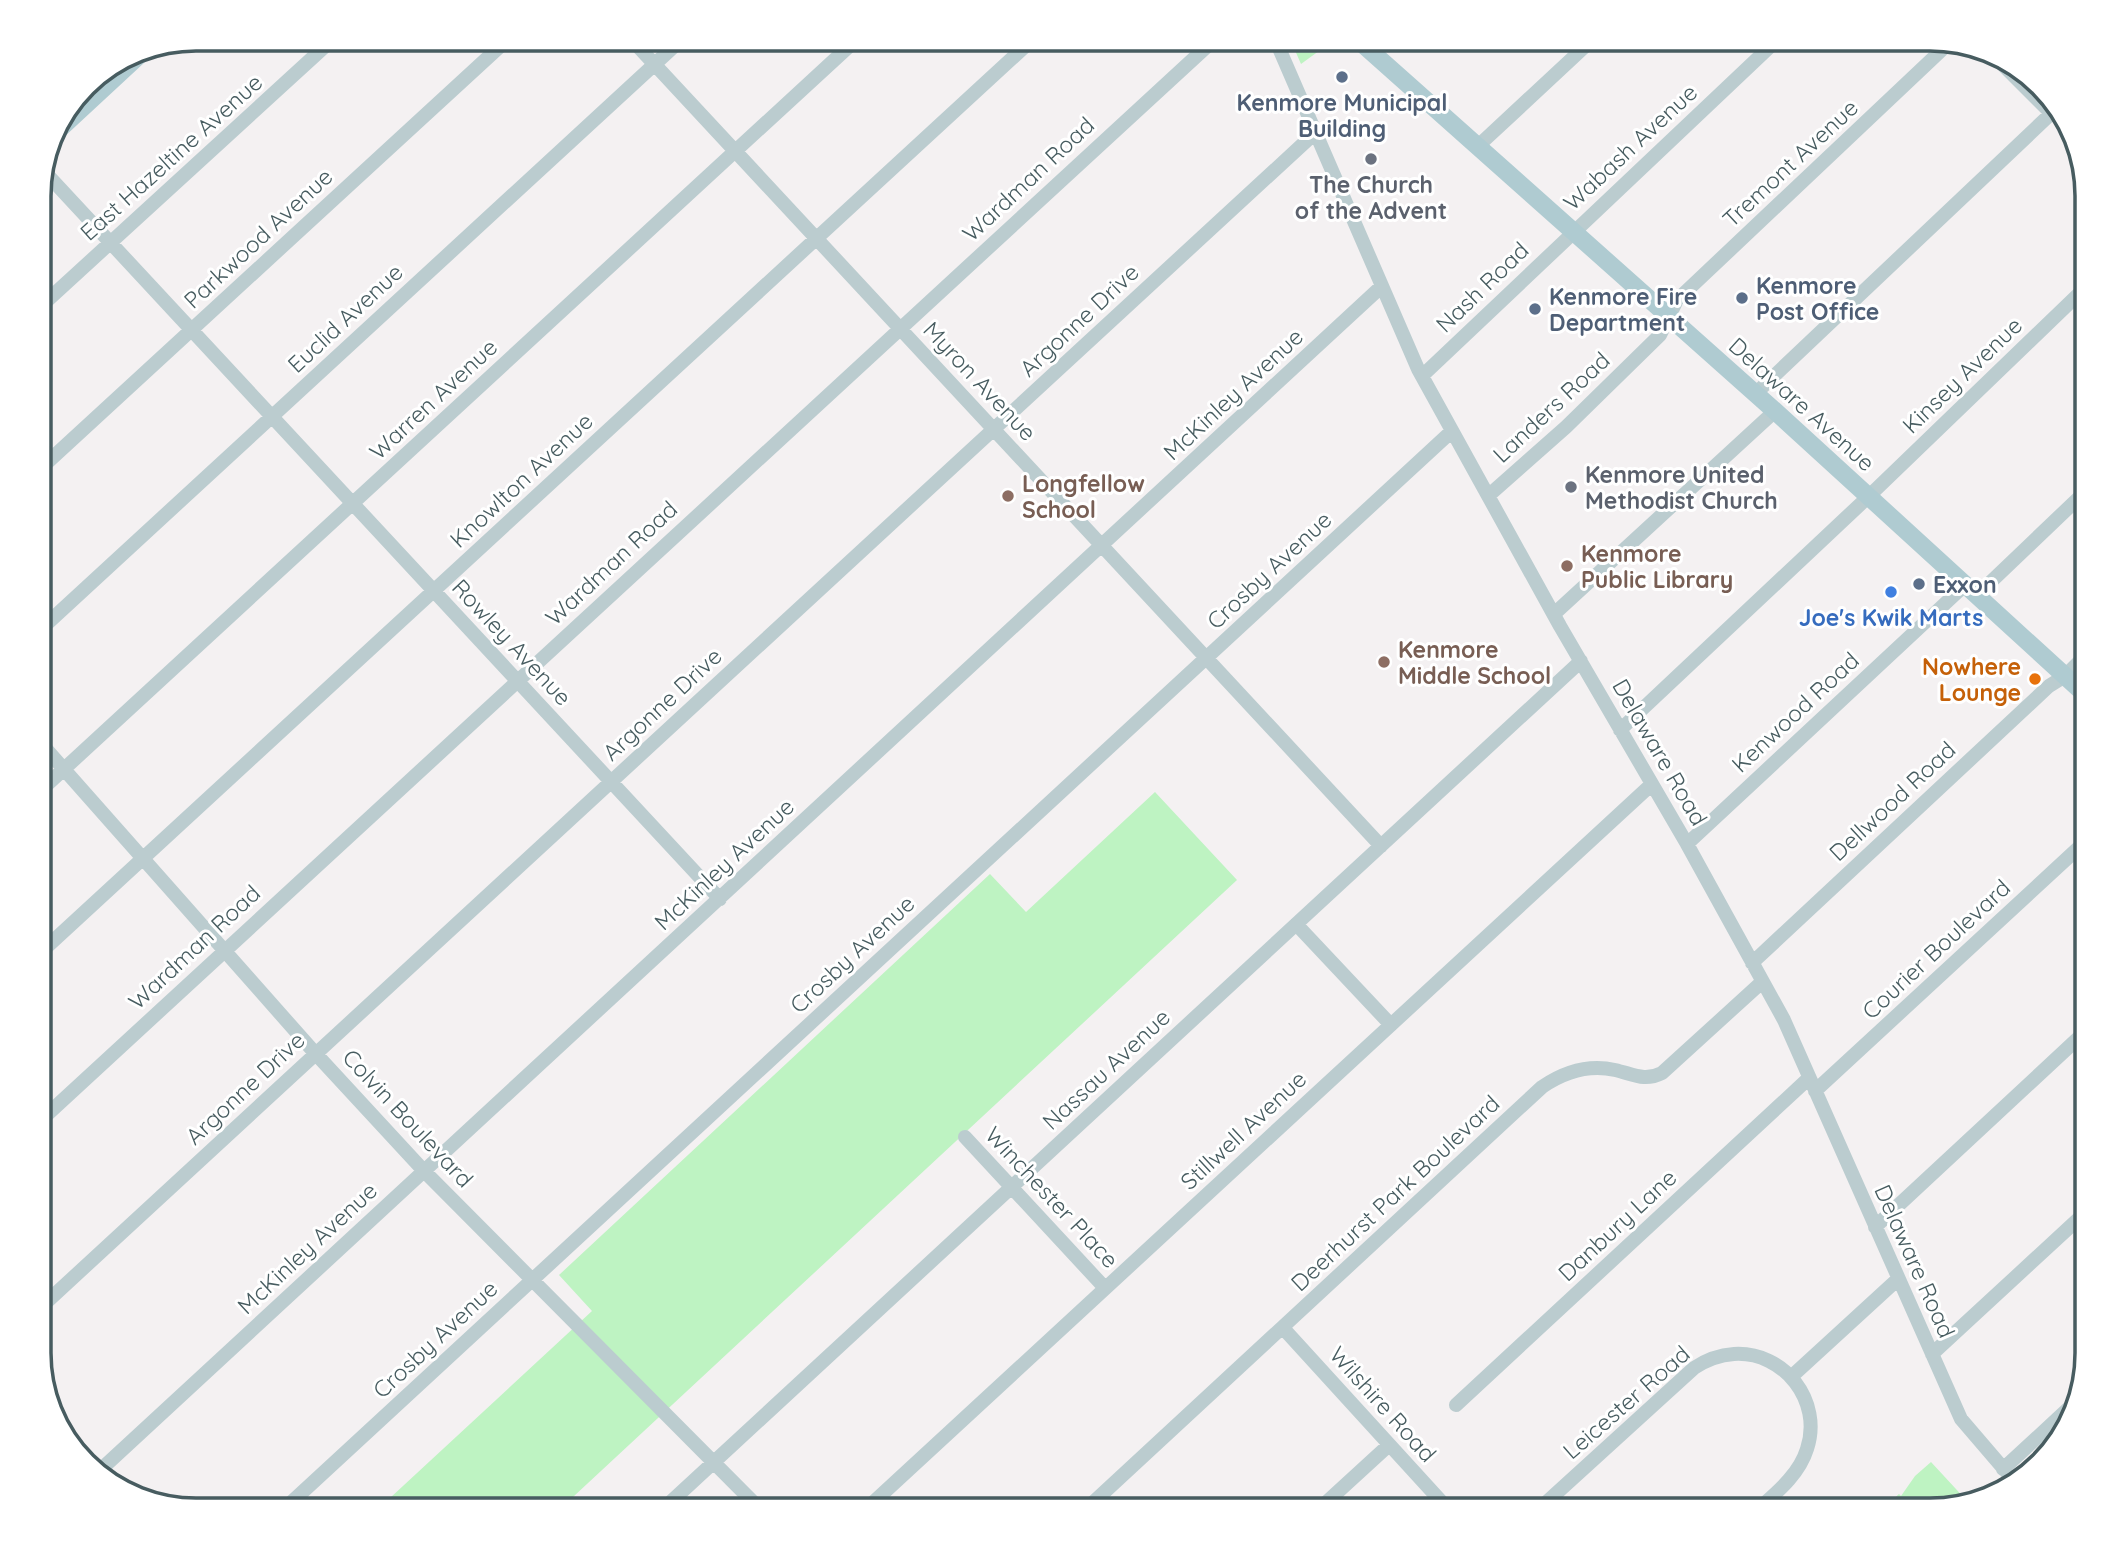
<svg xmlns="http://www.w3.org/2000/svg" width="2126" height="1549" viewBox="0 0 2126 1549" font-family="Quicksand,sans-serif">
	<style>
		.green { fill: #bef3c2 }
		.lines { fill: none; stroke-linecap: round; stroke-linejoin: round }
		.minor { stroke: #bbcccf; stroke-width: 14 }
		.major { stroke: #afcbd1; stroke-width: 18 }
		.service-dot { fill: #5c6f8a; stroke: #fff; stroke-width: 2.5 }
		.worship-dot { fill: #6b7280; stroke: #fff; stroke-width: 2.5 }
		.education-dot { fill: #8d6e63; stroke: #fff; stroke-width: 2.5 }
		.shop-dot { fill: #3f7fe0; stroke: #fff; stroke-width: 2.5 }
		.food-dot { fill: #e8710a; stroke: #fff; stroke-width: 2.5 }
		.labels { text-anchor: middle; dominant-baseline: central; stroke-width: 6; stroke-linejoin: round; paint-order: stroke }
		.service-label { font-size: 23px; font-weight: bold; fill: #4e5e75; stroke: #fff; text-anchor: start }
		.street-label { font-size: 23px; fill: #475c60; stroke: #fff }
		.worship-label { font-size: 23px; font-weight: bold; fill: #5b616d; stroke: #fff }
		.education-label { font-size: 23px; font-weight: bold; fill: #785e54; stroke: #fff; text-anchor: start }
		.shop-label { font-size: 23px; font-weight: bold; fill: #366cbe; stroke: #fff }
		.food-label { font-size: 23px; font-weight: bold; fill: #c56008; stroke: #fff; text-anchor: end }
		.rim { fill: none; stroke: #475c60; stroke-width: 3.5 }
	</style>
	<rect width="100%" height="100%" fill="#f4f1f2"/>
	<path class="green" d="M1290,39h43l1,1 -33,24z
		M1155,792l82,88 -678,630h-182l215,-199 -33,-36 431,-401 36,38z
		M1931,1462l37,40 -38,8h-49l18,-16 2,2 14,-20z"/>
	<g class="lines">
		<path class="minor" d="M631,39l750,807
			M1275,39l143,330 142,257 127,218 97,176 177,399 54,63
			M2000,62l51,51
			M1478,146l115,-107
			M43,170l677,729
			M39,308l294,-269
			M1422,376l356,-337
			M1755,394l302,-286
			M39,470l469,-431
			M1488,496l78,-69 94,-92 17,-35 271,-256
			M1976,596l111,-106
			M1554,614l221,-203
			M39,631l643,-592
			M1620,730l248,-233 219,-211
			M39,741l276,312 109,118 337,339
			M39,792l818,-753
			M1687,844l278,-259
			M1296,924l95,101
			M39,954l994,-915
			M1752,963l297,-277 16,-10 22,-22
			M1815,1091l272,-251
			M39,1122l1176,-1083
			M965,1137l140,151
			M1875,1227l212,-197
			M39,1309l1277,-1177
			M1283,1328l166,182
			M1932,1354l155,-143
			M1791,1377l107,-98
			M1456,1405l353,-327
			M2003,1469l66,-61
			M96,1474l1286,-1188
			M283,1510l1169,-1079
			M662,1510l919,-849
			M865,1510l787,-726
			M1085,1510l457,-423c22,-15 46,-23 73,-17 18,4 29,12 47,3l100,-91
			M1318,1510l71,-65
			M1538,1510l156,-142c12,-8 25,-13 40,-14 50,-3 89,47 73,95 -8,26 -31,44 -50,61"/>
		<path class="major" d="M1357,39l418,372 312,285
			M52,136l95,-88"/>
	</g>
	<g class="service-dot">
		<circle cx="1342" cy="77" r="7"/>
		<circle cx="1742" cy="298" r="7"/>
		<circle cx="1535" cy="309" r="7"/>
		<circle cx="1919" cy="584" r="7"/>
	</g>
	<g class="worship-dot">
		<circle cx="1371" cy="159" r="7"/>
		<circle cx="1571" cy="487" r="7"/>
	</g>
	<g class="education-dot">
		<circle cx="1008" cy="496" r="7"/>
		<circle cx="1567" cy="566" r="7"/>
		<circle cx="1384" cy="662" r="7"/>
	</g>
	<circle class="shop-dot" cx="1891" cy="592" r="7"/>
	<circle class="food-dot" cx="2035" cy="679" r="7"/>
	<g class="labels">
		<g class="service-label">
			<text x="1342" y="102" text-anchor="middle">Kenmore Municipal<tspan x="1342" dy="26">Building</tspan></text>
			<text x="1756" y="285">Kenmore<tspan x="1756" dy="26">Post Office</tspan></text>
			<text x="1549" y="296">Kenmore Fire<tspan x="1549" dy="26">Department</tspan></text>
			<text x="1933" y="584">Exxon</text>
		</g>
		<g class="street-label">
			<text transform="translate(1630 147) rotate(-43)">Wabash Avenue</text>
			<text transform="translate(171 157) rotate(-42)">East Hazeltine Avenue</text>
			<text transform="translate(1790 163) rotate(-43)">Tremont Avenue</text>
			<text transform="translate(1028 179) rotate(-43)">Wardman Road</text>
			<text transform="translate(258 238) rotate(-43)">Parkwood Avenue</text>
			<text transform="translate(1482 287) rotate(-44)">Nash Road</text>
			<text transform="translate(345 318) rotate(-43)">Euclid Avenue</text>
			<text transform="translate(1079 320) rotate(-43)">Argonne Drive</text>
			<text transform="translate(1962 375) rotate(-44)">Kinsey Avenue</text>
			<text transform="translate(980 381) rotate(47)">Myron Avenue</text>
			<text transform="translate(1233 394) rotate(-43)">McKinley Avenue</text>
			<text transform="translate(433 399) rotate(-43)">Warren Avenue</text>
			<text transform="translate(1802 404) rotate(42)">Delaware Avenue</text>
			<text transform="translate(1551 407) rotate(-43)">Landers Road</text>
			<text transform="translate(521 480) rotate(-43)">Knowlton Avenue</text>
			<text transform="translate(611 563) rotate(-43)">Wardman Road</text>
			<text transform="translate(1269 570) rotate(-43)">Crosby Avenue</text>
			<text transform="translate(512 642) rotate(47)">Rowley Avenue</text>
			<text transform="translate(662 704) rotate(-43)">Argonne Drive</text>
			<text transform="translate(1795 712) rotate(-43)">Kenwood Road</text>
			<text transform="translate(1660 752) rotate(60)">Delaware Road</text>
			<text transform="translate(1892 801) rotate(-43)">Dellwood Road</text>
			<text transform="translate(724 864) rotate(-43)">McKinley Avenue</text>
			<text transform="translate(194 947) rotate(-43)">Wardman Road</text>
			<text transform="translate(1936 949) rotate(-43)">Courier Boulevard</text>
			<text transform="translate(852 954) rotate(-43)">Crosby Avenue</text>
			<text transform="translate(1106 1069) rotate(-43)">Nassau Avenue</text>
			<text transform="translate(245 1088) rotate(-43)">Argonne Drive</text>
			<text transform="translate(408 1118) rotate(47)">Colvin Boulevard</text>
			<text transform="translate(1243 1130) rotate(-43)">Stillwell Avenue</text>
			<text transform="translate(1395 1193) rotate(-43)">Deerhurst Park Boulevard</text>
			<text transform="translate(1052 1197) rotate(47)">Winchester Place</text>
			<text transform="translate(1617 1225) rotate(-43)">Danbury Lane</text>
			<text transform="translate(307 1248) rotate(-43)">McKinley Avenue</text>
			<text transform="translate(1915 1261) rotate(66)">Delaware Road</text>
			<text transform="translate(435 1339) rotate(-43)">Crosby Avenue</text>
			<text transform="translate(1626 1402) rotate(-41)">Leicester Road</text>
			<text transform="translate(1383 1404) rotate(48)">Wilshire Road</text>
		</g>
		<g class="worship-label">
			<text x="1371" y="184">The Church<tspan x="1371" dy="26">of the Advent</tspan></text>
			<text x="1585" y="474" text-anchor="start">Kenmore United<tspan x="1585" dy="26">Methodist Church</tspan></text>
		</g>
		<g class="education-label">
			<text x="1022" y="483">Longfellow<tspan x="1022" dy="26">School</tspan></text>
			<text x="1581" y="553">Kenmore<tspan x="1581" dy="26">Public Library</tspan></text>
			<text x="1398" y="649">Kenmore<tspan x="1398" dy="26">Middle School</tspan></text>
		</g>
		<g class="shop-label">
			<text x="1891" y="617">Joe's Kwik Marts</text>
		</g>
		<g class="food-label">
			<text x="2021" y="666">Nowhere<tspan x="2021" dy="26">Lounge</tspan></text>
		</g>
	</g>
	<path d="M0 0H2126V1549H0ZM196 51H1930A145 145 0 0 1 2075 196V1353A145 145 0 0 1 1930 1498H196A145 145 0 0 1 51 1353V196A145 145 0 0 1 196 51Z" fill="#fff" fill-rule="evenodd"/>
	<path class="rim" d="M196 51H1930A145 145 0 0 1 2075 196V1353A145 145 0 0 1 1930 1498H196A145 145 0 0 1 51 1353V196A145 145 0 0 1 196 51Z"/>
</svg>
